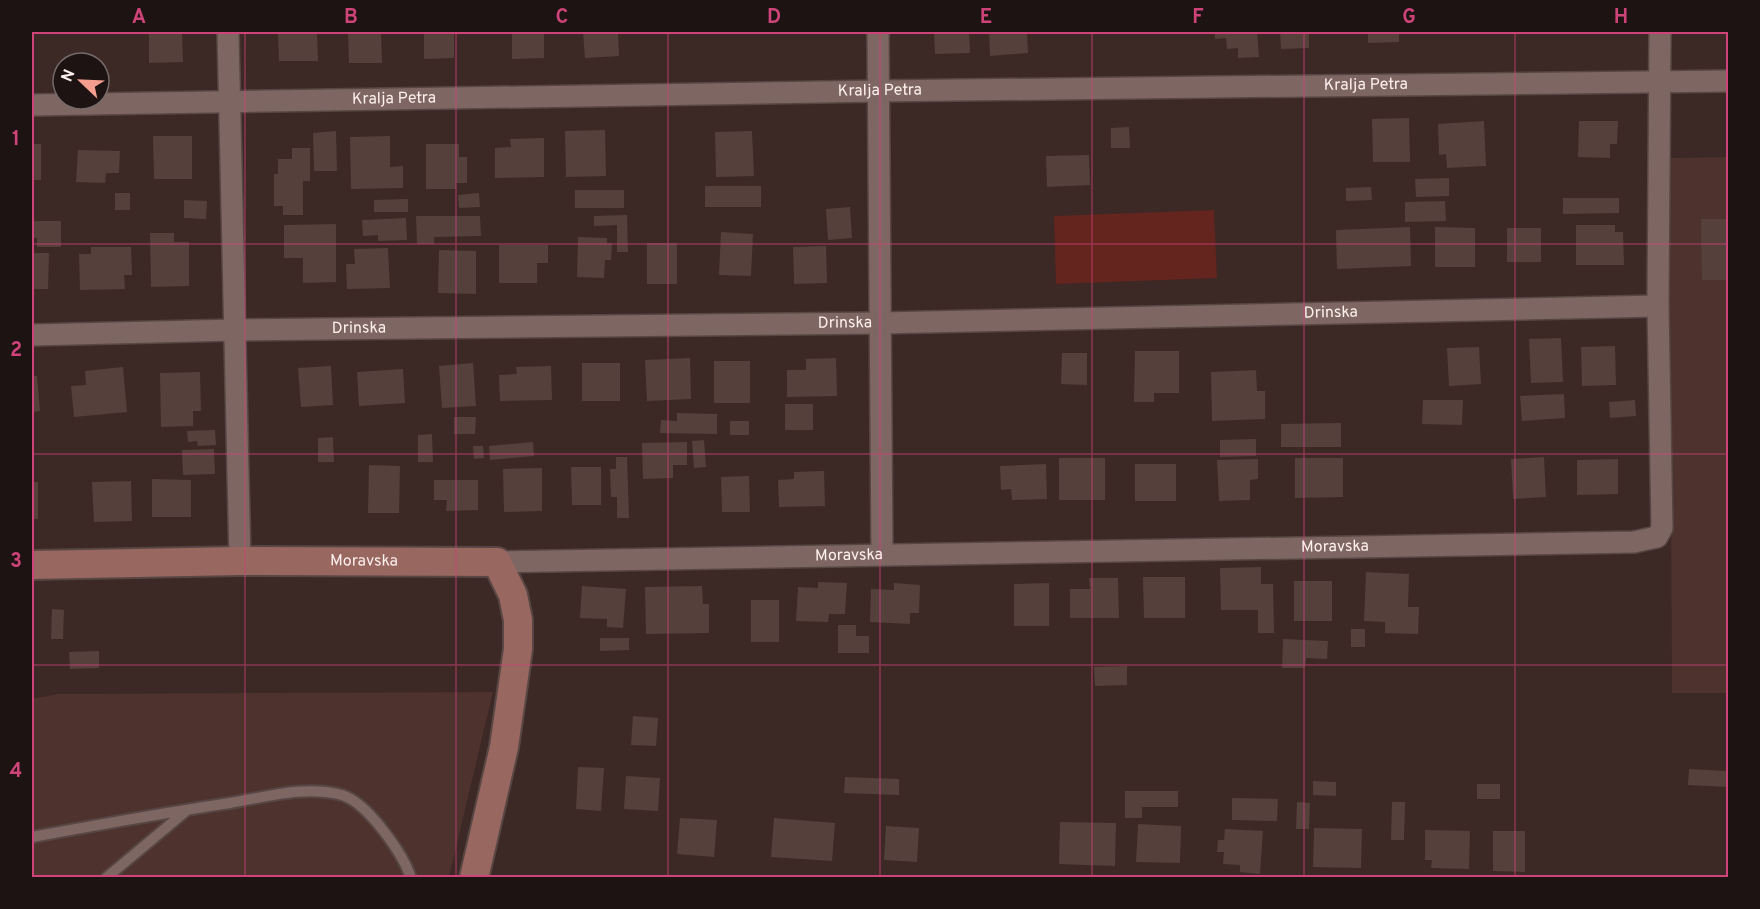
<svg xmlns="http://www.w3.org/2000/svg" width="1760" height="909" viewBox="0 0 1760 909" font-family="Overpass,sans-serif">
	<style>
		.built { fill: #4d322e }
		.green { fill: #63251e }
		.building { fill: #55403c }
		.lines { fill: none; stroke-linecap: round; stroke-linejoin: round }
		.lane-casing { stroke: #574643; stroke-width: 14 }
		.street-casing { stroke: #574643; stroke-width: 24 }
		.secondary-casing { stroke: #574643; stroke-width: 32 }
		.lane { stroke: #7e6662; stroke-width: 10 }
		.street { stroke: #7e6662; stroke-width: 21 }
		.secondary { stroke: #976760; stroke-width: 28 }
		.grid { fill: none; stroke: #ce4378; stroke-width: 1.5; stroke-opacity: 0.55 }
		.labels { text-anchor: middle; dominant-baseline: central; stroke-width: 6; stroke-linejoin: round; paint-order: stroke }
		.street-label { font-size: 16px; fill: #fef0ed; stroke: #1c1312 }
		.neatline { fill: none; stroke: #ce4378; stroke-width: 2 }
		.grid-label { font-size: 20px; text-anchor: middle; font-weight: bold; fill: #ce4378 }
	</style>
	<rect width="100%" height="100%" fill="#3c2824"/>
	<path class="built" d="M1728,157v536h-56l-3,-535z
		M493,692l-44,185 -417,1v-179l26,-5z"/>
	<path class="green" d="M1214,210l3,68 -161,6 -2,-68z"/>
	<path class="building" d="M149,32h33l1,30 -34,1z
		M267,32h50l1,29h-39l-1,-27h-11z
		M348,32h33l1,31h-33z
		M424,32h30v26l-30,1z
		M512,32h32v26l-32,1z
		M583,32h35l1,24 -34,2z
		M934,32h35l1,21 -35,1z
		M989,32h38l1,21 -38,3z
		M1215,32h42l2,25 -21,1v-10l-11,1 -1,-11 -11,1z
		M1280,32h29v16l-28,1z
		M1368,32h31v10l-31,1z
		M1409,118l1,44h-37l-1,-43z
		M1484,121l2,45 -39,2 -1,-14 -7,1 -1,-31z
		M1579,121h39l-1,23h-7v14l-32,-1z
		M1129,127l1,21h-19v-20z
		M605,130l1,46 -40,1 -1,-46z
		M336,131l1,40h-23l-1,-38z
		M752,131l2,45 -38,1 -1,-45z
		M153,136h39v43h-38z
		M390,136v31l13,-1v22l-52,1 -1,-52z
		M544,138v39l-49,1v-30l16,-1 -1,-8z
		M32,144h9v36h-9z
		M426,144h33v13h8v26h-11v6h-30z
		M292,148h18v33h-7v34h-20v-9h-9v-32h4v-15h14z
		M78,150l42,1 -1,22h-13l-1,10 -29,-1z
		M1089,155l1,30 -43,2 -1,-31z
		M1449,178v18l-33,1 -1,-18z
		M705,186h56v21h-56z
		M1371,187l1,13 -26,1v-13z
		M575,190h49v18h-49z
		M115,193h15v17h-15z
		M479,193l1,14 -21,1 -1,-13z
		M1563,198h56v15l-56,1z
		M408,199v13h-34v-12z
		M184,200l23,1 -1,18 -22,-1z
		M1445,201l1,20 -41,1v-20z
		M850,207l2,31 -24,2 -2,-31z
		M627,215l1,37h-11v-27l-23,1v-10z
		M416,216h64l1,20 -47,1v7h-17z
		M406,218l1,22 -29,1v-6l-15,1 -1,-16z
		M1701,219h27v61h-26z
		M32,221h29v26h-24v-9h-5z
		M336,224v58l-33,1v-25h-19v-33z
		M1576,225h39v7h8l1,33h-48z
		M1410,227l1,39 -74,3 -1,-39z
		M1435,227l40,1v39h-40z
		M1507,228h34v34h-34z
		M721,232l32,2 -2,42 -32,-1z
		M150,233h24v9h15v44l-38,1z
		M578,237l29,1v5h5l-1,17h-6l-1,18 -27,-1z
		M647,243h30v41h-30z
		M499,245h49v18h-11v20h-38z
		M826,246l1,37 -33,1 -1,-37z
		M91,247h40l1,28h-8l1,14 -45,1 -1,-36h12z
		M388,248l2,40 -43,1 -1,-25h9l-1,-15z
		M439,250l37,1v43l-38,-1z
		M32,253h17l-1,36h-16z
		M1561,338l2,44 -32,1 -2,-44z
		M1615,346l1,39 -34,1 -1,-39z
		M1479,347l2,37 -32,2 -2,-38z
		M1135,351h44v42h-25v9h-20z
		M1062,353h25v32l-26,-1z
		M690,358l1,41 -44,2 -2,-41z
		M836,358l1,38 -50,1v-27h19v-11z
		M714,361h36v42h-36z
		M473,363l3,43 -34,2 -3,-42z
		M582,363h38v38h-38z
		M331,366l2,39 -32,2 -3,-39z
		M551,366l1,34 -52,1 -1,-26 18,-1 -1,-7z
		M123,367l4,45 -53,5 -3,-31 15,-1 -1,-14z
		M403,369l2,34 -46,3 -2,-34z
		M1256,370l1,21h8v28l-53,2 -1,-49z
		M200,372l1,39h-8v15l-32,1 -1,-54z
		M32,376h5l3,35 -8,1z
		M1564,394l1,24 -43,3 -2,-25z
		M1423,400h40l-1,25 -40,-1z
		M1635,400l1,16 -26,2 -1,-16z
		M785,404h28v26h-28z
		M677,413l40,1v20l-57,-1 1,-13 16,1z
		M454,417h22l-1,17h-21z
		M730,421h19v14h-19z
		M1341,423v24h-60v-23z
		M215,430l1,15 -18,1 -1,-5 -9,1 -1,-11z
		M432,434l1,28h-15v-27z
		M333,437l1,25h-16v-24z
		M1256,439v17l-36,1v-17z
		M704,440l2,27 -12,1 -2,-27z
		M533,442l1,14 -44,4 -1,-14z
		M687,442v23h-14v13l-30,1 -1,-36z
		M473,446h10l1,12 -10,1z
		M214,449l1,25 -32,1 -1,-25z
		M616,457h11l2,61h-12v-21h-6l-1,-28h6z
		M1544,457l2,40 -33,2 -2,-40z
		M1059,458h46v42h-46z
		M1295,458h48v39l-48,1z
		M1258,459v20l-8,1v20l-31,1 -2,-41z
		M1618,459v35l-41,1v-35z
		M1046,464l1,35 -35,1 -1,-11 -10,1 -1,-24z
		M1135,464h41v37h-41z
		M369,465l31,1 -1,47h-31z
		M571,467h30v38h-29z
		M542,468v43l-38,1 -1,-43z
		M824,471l1,35 -46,1 -1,-27 16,-1v-7z
		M749,476l1,36h-28l-1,-35z
		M152,479l39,1v37h-39z
		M434,480h44v30l-32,1 1,-11h-13z
		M131,481l1,40 -38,1 -2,-40z
		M32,482h6v37h-6z
		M1261,567v17h12l1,49h-16v-23h-37l-1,-42z
		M1366,572l43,2 -1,33h11l-1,27 -33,-1v-11l-21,-1z
		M1143,577h42v41h-41z
		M1089,578h29l1,40h-49v-29h20z
		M1294,581h38v40h-38z
		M818,582l29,1 -2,31h-16l-1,8 -32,-1 2,-34 20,1z
		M894,583l26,2 -1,28h-9v11l-40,-2 1,-33 23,1z
		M1049,583v43h-35v-42z
		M582,586l44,3 -3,39 -16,-1v-8l-27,-1z
		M702,586l1,18h6v29l-63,1 -1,-47z
		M751,600h28v42h-28z
		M52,609l12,1 -1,29h-12z
		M838,625h18v11h13v17h-31z
		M1351,629h14v18h-14z
		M600,638h29v12l-29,1z
		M1283,639l45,2 -1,18 -21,-1 -1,10h-23z
		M99,651v17l-29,1 -1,-17z
		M1127,666v19l-32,1 -1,-19z
		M633,716l25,2 -2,28 -25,-1z
		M578,767l26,1 -3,43 -25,-2z
		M1689,769l39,2v16l-40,-2z
		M626,776l34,2 -2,33 -34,-2z
		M845,777l54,2v16l-55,-2z
		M1313,781l23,1v14l-23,-1z
		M1477,784h23v15h-23z
		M1125,791h53v16h-36v11h-17z
		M1232,798l46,1 -1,22 -45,-1z
		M1297,802l13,1 -1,26h-13z
		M1392,802h13l-1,38h-13z
		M680,818l37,2 -3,37 -37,-3z
		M774,818l61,5 -3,38 -61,-4z
		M1060,822l56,1 -1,43 -56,-2z
		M1138,824l43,2 -1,37 -44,-1z
		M886,826l33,2 -2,34 -33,-2z
		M1314,828l48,1 -1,39 -48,-1z
		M1225,829l38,2 -3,43 -20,-2v-7l-17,-1 1,-12h-7l1,-12h6z
		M1425,830l45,1 -1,38 -38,-1 1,-8h-7z
		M1493,831h32v41l-32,-1z"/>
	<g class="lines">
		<g class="lane-casing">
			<path id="lane" d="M32,837c65,-12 131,-24 198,-34 36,-6 76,-18 112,-8 26,8 61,59 69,83
				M106,878l80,-67"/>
		</g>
		<g class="street-casing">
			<g id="street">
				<path d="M228,32l12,529"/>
				<path d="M878,32l4,522"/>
				<path id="s1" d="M32,105l847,-14 849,-10"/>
				<path id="s2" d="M32,335l203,-5 645,-7 778,-17"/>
				<path id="s3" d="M497,562l1137,-20 23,-5 5,-9 -4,-222 2,-274"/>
			</g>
		</g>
		<g class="secondary-casing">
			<g id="secondary">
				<path id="s4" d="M32,565l208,-4 257,1 16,33 5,25v29l-14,98 -30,131"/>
			</g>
		</g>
		<use href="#lane" class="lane"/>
		<use href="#street" class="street"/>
		<use href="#secondary" class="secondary"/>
	</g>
	<path class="grid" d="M245,32v846M456,32v846M668,32v846M880,32v846M1092,32v846M1304,32v846M1515,32v846M32,244h1696M32,454h1696M32,665h1696"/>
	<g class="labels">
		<g class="street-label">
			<text stroke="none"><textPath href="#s1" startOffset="1334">Kralja Petra</textPath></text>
			<text stroke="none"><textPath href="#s1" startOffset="848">Kralja Petra</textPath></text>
			<text stroke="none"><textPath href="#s1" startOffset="362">Kralja Petra</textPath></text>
			<text stroke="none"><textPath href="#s2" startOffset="1299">Drinska</textPath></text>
			<text stroke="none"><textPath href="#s2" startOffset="813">Drinska</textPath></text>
			<text stroke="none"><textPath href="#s2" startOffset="327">Drinska</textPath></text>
			<text stroke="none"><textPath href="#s3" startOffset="838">Moravska</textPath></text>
			<text stroke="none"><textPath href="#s3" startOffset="352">Moravska</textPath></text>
			<text stroke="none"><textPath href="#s4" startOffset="332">Moravska</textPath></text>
		</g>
	</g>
	<rect width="1760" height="909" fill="none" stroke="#1c1312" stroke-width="66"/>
	<g transform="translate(81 81) rotate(293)"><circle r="28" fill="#1c1312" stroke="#766b6a" stroke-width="1.5"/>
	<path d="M0-4.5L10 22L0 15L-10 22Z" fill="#f59d8f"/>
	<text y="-9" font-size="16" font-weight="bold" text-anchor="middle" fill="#fef0ed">N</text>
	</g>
	<rect x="33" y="33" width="1694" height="843" class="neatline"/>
	<g class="grid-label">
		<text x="139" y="23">A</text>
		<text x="351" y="23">B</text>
		<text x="562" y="23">C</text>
		<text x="774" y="23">D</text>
		<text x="986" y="23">E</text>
		<text x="1198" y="23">F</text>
		<text x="1409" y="23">G</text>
		<text x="1621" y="23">H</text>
		<text x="16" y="145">1</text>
		<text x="16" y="356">2</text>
		<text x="16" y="567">3</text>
		<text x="16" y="777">4</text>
	</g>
</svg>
